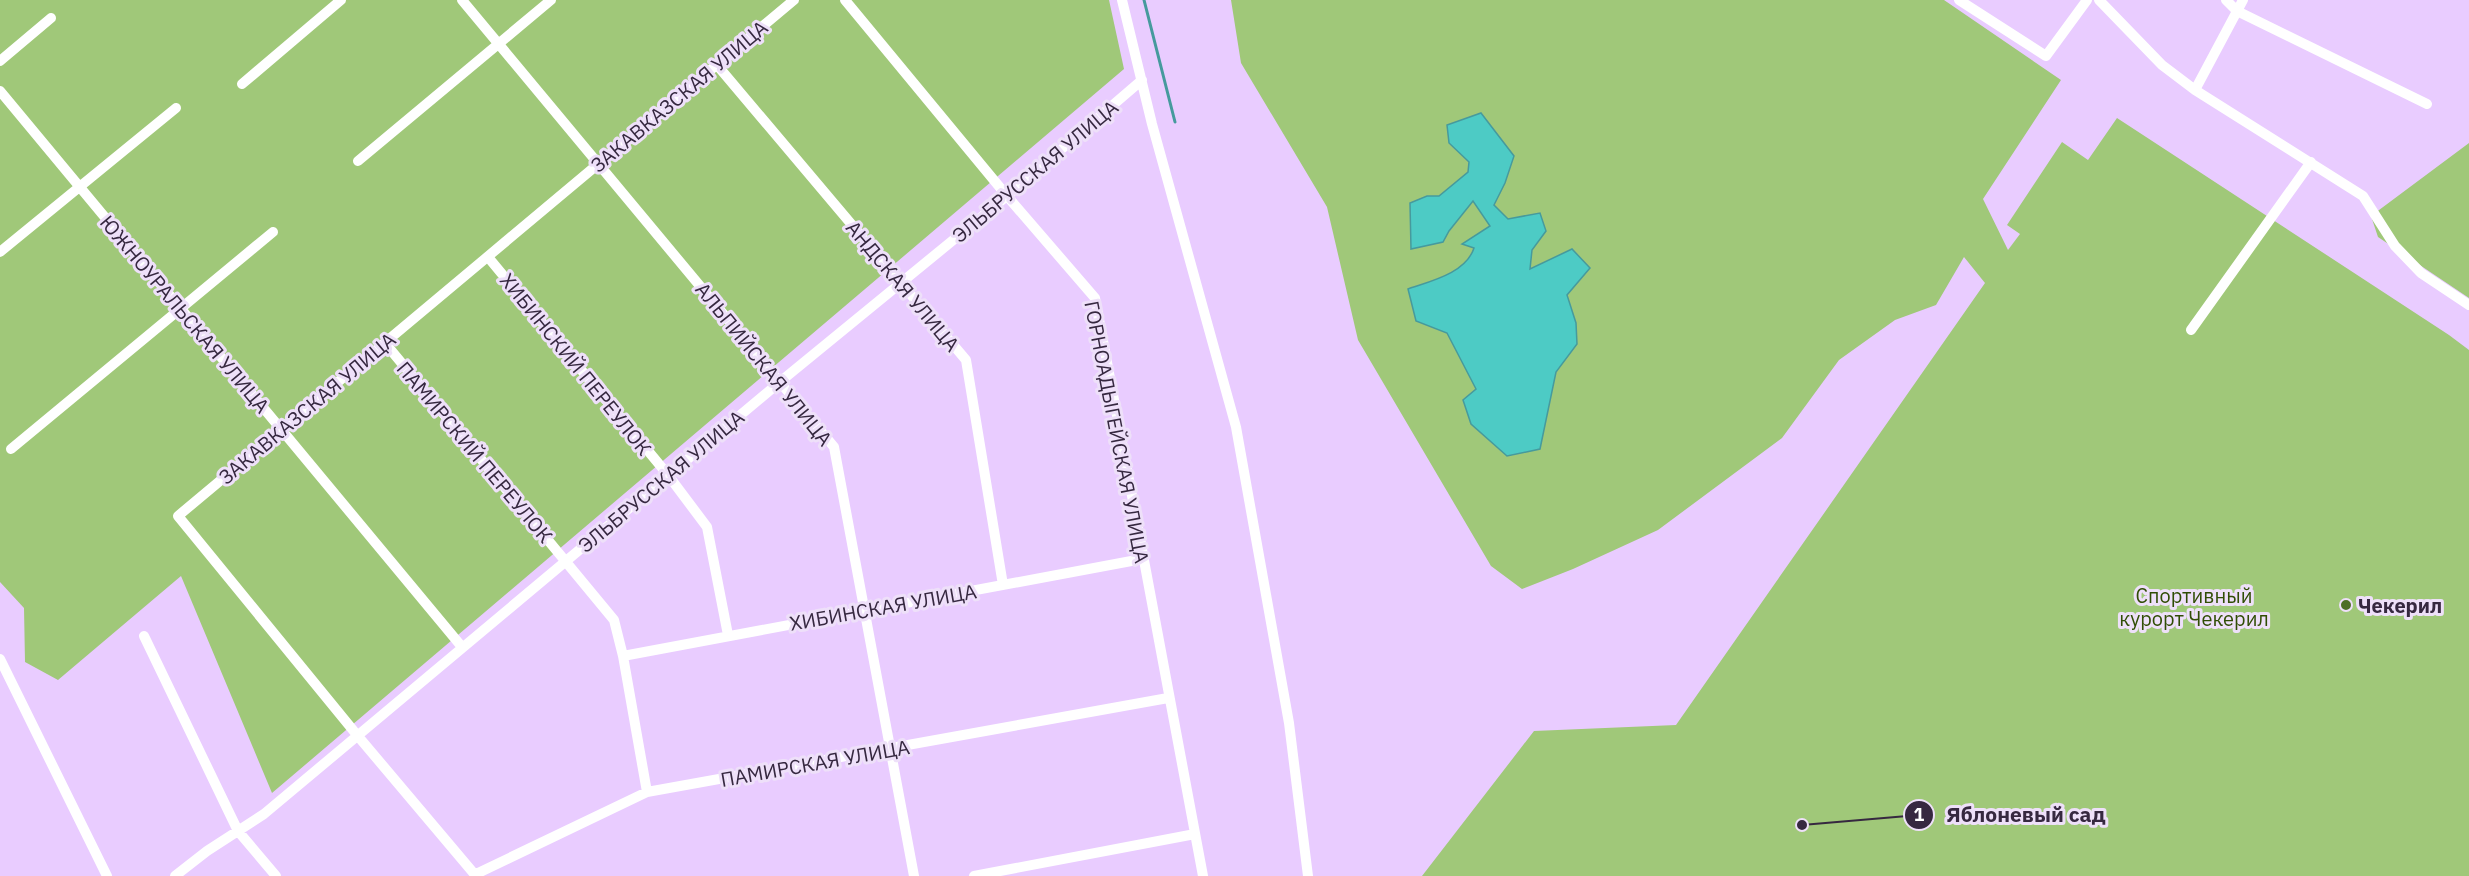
<svg xmlns="http://www.w3.org/2000/svg" width="2469" height="876" viewBox="0 0 2469 876" font-family="'IBM Plex Sans',sans-serif">
	<style>
		.green { fill: #a0c879 }
		.water { fill: #4dcbc5; stroke: #469a9d; stroke-width: 1.5 }
		.lines { fill: none; stroke-linecap: round; stroke-linejoin: round }
		.stream { stroke: #469a9d; stroke-width: 3 }
		.minor { stroke: #fff; stroke-width: 10 }
		.poi-dot { fill: #4d6f26; stroke: #eee0f9; stroke-width: 2 }
		.labels { text-anchor: middle; dominant-baseline: central; stroke-width: 6; stroke-linejoin: round; paint-order: stroke }
		.street-label { font-size: 20px; fill: #362840; stroke: #eee0f9 }
		.park-label { font-size: 20px; fill: #304d04; stroke: #eee0f9 }
		.poi-label { font-size: 20px; font-weight: bold; fill: #362840; stroke: #eee0f9; text-anchor: start }
		.leader { fill: none; stroke: #362840; stroke-width: 2 }
		.callout-dot { fill: #362840; stroke: #eee0f9; stroke-width: 2 }
		.mark-label { font-size: 18px; text-anchor: middle; font-weight: bold; fill: #fff }
		.callout-label { font-size: 21px; text-anchor: middle; font-weight: bold; fill: #362840; stroke: #eee0f9; stroke-width: 6; stroke-linejoin: round; paint-order: stroke }
	</style>
	<rect width="100%" height="100%" fill="#e9ccff"/>
	<path class="green" d="M0,0h1109l15,69 -852,724 -91,-217 -123,104 -33,-18 -1,-54 -24,-26z
		M1231,0h713l117,80 -78,119 25,51 12,-16 -13,-9 55,-83 26,18 29,-42 332,217 20,15v526h-1047l112,-145 142,-6 309,-442 -21,-26 -28,48 -41,15 -56,40 -57,78 -124,92 -85,39 -51,20 -31,-23 -133,-226 -31,-133 -86,-144z
		M2469,143v155l-91,-61 -7,-21z"/>
	<path class="water" d="M1481,113l33,43 -9,27 -11,22 14,14 32,-6 6,18 -14,19 -2,19 42,-20 18,19 -23,27 9,28 1,21 -21,28 -16,77 -33,7 -36,-32 -8,-24 13,-11 -29,-56 -31,-12 -8,-32c23,-8 58,-16 66,-41l-12,-4 28,-18 -17,-25 -24,30 -6,11 -32,7 -1,-46 17,-7h12l29,-24 1,-10 -20,-19 -2,-18z"/>
	<g class="lines">
		<path class="stream" d="M1144,0l31,122"/>
		<path class="minor" d="M462,0l372,447 80,429
			M845,0l162,196 88,102 108,578
			M1122,0l30,124 84,303 53,296 19,153
			M1959,0l87,56 41,-56
			M2099,0l63,65 33,25 168,106 32,50 26,27 48,32
			M2226,0l11,11 190,93
			M0,61l51,-43
			M717,65l249,295 37,225
			M242,84l99,-84
			M2195,90l48,-90
			M0,91l462,556
			M358,161l193,-161
			M0,252l176,-144
			M488,257l180,218 39,52 21,108
			M2191,330l120,-168
			M385,343l229,277 9,36 24,136
			M11,449l262,-217
			M144,636l94,195 38,45
			M623,656l519,-97
			M0,659l107,217
			M476,874l171,-82 521,-94
			M175,876l32,-25 57,-37 517,-433 226,-185 135,-116
			M476,876l-119,-141 -179,-219 616,-516
			M974,876l221,-42"/>
	</g>
	<circle class="poi-dot" cx="2346" cy="605" r="6"/>
	<g class="labels">
		<g class="street-label">
			<text transform="translate(679 96) rotate(-40)">ЗАКАВКАЗСКАЯ УЛИЦА</text>
			<text transform="translate(1035 171) rotate(-40)">ЭЛЬБРУССКАЯ УЛИЦА</text>
			<text transform="translate(903 286) rotate(50)">АНДСКАЯ УЛИЦА</text>
			<text transform="translate(185 314) rotate(50)">ЮЖНОУРАЛЬСКАЯ УЛИЦА</text>
			<text transform="translate(576 364) rotate(51)">ХИБИНСКИЙ ПЕРЕУЛОК</text>
			<text transform="translate(764 364) rotate(51)">АЛЬПИЙСКАЯ УЛИЦА</text>
			<text transform="translate(307 408) rotate(-40)">ЗАКАВКАЗСКАЯ УЛИЦА</text>
			<text transform="translate(1117 432) rotate(79)">ГОРНОАДЫГЕЙСКАЯ УЛИЦА</text>
			<text transform="translate(475 452) rotate(50)">ПАМИРСКИЙ ПЕРЕУЛОК</text>
			<text transform="translate(661 481) rotate(-40)">ЭЛЬБРУССКАЯ УЛИЦА</text>
			<text transform="translate(883 607) rotate(-10)">ХИБИНСКАЯ УЛИЦА</text>
			<text transform="translate(815 763) rotate(-10)">ПАМИРСКАЯ УЛИЦА</text>
		</g>
		<g class="park-label">
			<text x="2194" y="595">Спортивный<tspan x="2194" dy="23">курорт Чекерил</tspan></text>
		</g>
		<g class="poi-label">
			<text x="2358" y="605">Чекерил</text>
		</g>
	</g>
	<path class="leader" d="M1802 825L1919 815"/>
	<g class="callout-dot">
		<circle cx="1802" cy="825" r="6"/>
		<circle cx="1919" cy="815" r="15"/>
	</g>
	<g class="mark-label">
		<text x="1919" y="821">1</text>
	</g>
	<g class="callout-label">
		<text x="2026" y="822">Яблоневый сад</text>
	</g>
</svg>
